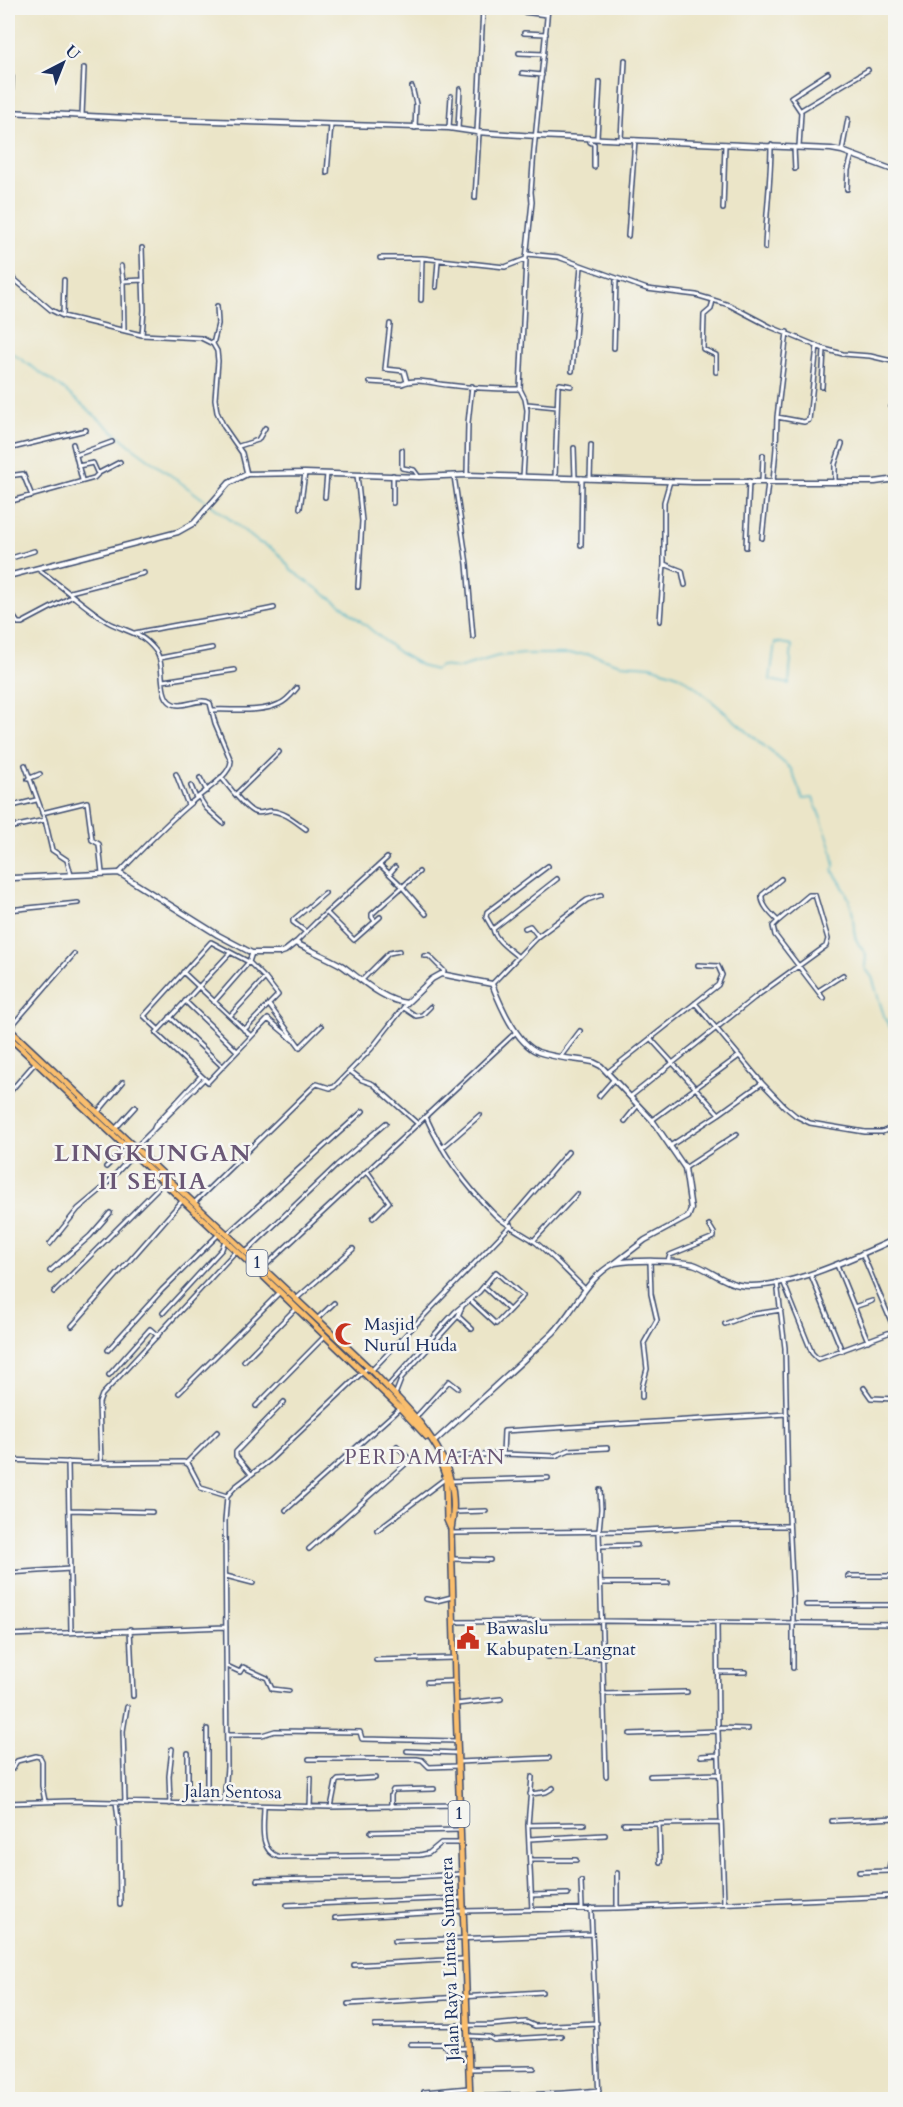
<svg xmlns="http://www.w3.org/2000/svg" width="903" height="2107" viewBox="0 0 903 2107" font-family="Cardo,serif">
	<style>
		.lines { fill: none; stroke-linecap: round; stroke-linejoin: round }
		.stream { stroke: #46b1c5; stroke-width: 1.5 }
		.minor-casing { stroke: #3a4a6e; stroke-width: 6 }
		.tertiary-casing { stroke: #3a4a6e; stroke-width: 7 }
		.trunk-casing { stroke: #3a4a6e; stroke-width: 8 }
		.minor { stroke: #fff; stroke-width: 3 }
		.tertiary { stroke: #fff; stroke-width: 4 }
		.trunk { stroke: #fabe6d; stroke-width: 5 }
		.labels { text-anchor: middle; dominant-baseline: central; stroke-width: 5; stroke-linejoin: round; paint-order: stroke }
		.shield { fill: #f6f6f2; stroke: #5d6b8a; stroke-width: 1.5 }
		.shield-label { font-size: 16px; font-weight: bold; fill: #1b2f5e }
		.poi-label { font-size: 18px; fill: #1b2f5e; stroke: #f6f6f2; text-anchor: start }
		.street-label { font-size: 18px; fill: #1b2f5e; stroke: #f6f6f2 }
		.quarter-label { font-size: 21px; letter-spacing: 1.5px; fill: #6a5876; stroke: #f6f6f2 }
		.district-label { font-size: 24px; font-weight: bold; letter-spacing: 1.5px; fill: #6a5876; stroke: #f6f6f2 }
	</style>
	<rect width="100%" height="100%" fill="#f6f6f2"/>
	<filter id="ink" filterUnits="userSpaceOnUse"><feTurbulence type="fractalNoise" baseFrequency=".0167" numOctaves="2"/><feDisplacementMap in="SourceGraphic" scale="12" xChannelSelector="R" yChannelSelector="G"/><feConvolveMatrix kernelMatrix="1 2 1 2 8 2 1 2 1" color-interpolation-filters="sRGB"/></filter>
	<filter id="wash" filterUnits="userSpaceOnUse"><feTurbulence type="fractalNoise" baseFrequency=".008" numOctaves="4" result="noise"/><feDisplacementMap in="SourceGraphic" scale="24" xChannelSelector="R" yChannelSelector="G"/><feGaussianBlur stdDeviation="1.35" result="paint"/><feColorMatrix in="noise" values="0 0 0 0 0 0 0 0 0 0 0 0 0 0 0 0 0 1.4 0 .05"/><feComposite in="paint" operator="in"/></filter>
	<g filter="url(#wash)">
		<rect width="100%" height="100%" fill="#ebe5c8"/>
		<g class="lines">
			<path class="stream" d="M8,350l54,38 69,58 91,67 36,29 13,6 10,8 10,14 55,39 52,43 26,15 11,3 6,-4 17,2 40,-12 28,-2h63l32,10 30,2 27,9 15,10 98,84 12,30 10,-1c5,15 26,59 20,73 7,10 14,21 18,34 6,23 -3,28 15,49l-1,14 7,9 13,42 11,17
				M775,642l17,3 -3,39 -19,-4z"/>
		</g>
	</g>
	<g filter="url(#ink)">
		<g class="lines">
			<g class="minor-casing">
				<path id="minor" d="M523,12l24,3
					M524,33l22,1
					M519,53l25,1
					M8,72l4,5 -2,35
					M522,73l20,2
					M412,87l4,17 -1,24
					M801,110l67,-40
					M82,115l2,-47
					M449,128l2,-32
					M458,129l2,-40
					M477,132l6,-124
					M597,137l3,-55
					M590,138v4l4,2v23
					M621,139l4,-79
					M794,147l1,22
					M799,147l2,-35 -10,-15 37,-24
					M842,151l6,-32
					M327,173l4,-48
					M847,189l1,-19 4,-15
					M475,198l4,-65
					M723,209l2,-65
					M628,236l7,-96
					M765,248c1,-34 6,-68 6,-103
					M527,254l31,3 89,32 49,6 17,5 16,5 42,22 53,22 19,5 27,2 26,6
					M380,258h42l83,9 21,-8
					M121,266l2,15 20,-1
					M8,274l43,36 12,6 79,19 59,3 12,6 4,7 1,10 -3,38 2,13 7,15 18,26 5,21
					M123,281l1,49
					M436,287l2,-26
					M421,300l1,-42
					M713,300l-2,9 -7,6 -1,34 13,6v17
					M63,316l1,-36
					M390,324l-5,45 19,2 3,11
					M142,335l2,-25 -2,-62
					M213,344l5,-20 -1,-18
					M614,348l2,-68
					M572,371l9,-105
					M370,382l32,2c14,-7 32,0 46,1 24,3 48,4 72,4
					M822,387l2,-38
					M527,404l30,3
					M891,407l5,-4
					M777,417l27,5 5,-2 8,-74
					M73,444l9,36
					M239,446l19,-6 7,-12
					M574,448l1,30
					M8,449l78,-19
					M402,450v18l12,2 5,7
					M76,455l36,-13
					M78,466l15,-3 4,9 2,1 21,-11
					M467,474l1,-51 4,-37
					M357,475l5,46 -4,66
					M8,476l15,-2 9,22
					M454,476l13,88 6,73
					M523,477l4,-67 -2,-11 -5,-10 6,-130 6,-57 -1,-10 3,-42 14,-142
					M555,478l3,-91 2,-3 11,2
					M590,479l1,-34
					M762,481l1,-26
					M835,481v-17l7,-20
					M773,482l3,-34 1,-31 10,-85
					M325,497l2,-23
					M8,502l86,-24 5,-5
					M393,503v-28
					M300,508l5,-35
					M762,538l6,-56
					M581,545l1,-67
					M746,547l3,-66
					M8,559l26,-8
					M664,564l18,7 3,14
					M38,569c24,17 45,37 70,53 18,10 32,9 47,28 11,13 3,42 15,52 11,9 29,-6 40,1l5,20 16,38c0,14 -28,31 -38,40 -27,22 -50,47 -74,72
					M70,592l74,-19
					M8,612l3,1 7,10h4l51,-27
					M660,621l4,-57v-62l6,-21
					M135,633c46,-10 93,-15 139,-25
					M160,658l52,-10
					M163,681l72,-11
					M213,710c20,-1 47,3 66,-6 8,-3 13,-10 18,-16
					M25,765l20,55 7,30 15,10 4,15
					M176,774l12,31
					M221,777c8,9 22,30 33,35 7,3 12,-2 18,-1 13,1 24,11 34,18
					M200,778l7,13
					M28,779l12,-5
					M191,786l5,12
					M236,794l43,-42
					M199,797l7,11 17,15
					M8,807l28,-7
					M42,813l45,-11 5,38 7,4 3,29
					M8,828l37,-8
					M380,865l23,22
					M390,873l5,-6
					M403,888l23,26
					M8,910l70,-7
					M327,913l27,27 26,-23
					M375,921l-3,-4v-3l47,-42
					M778,921l-5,5 2,9 48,63
					M525,928l5,-2 8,10
					M493,929l-7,-12 1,-5 61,-46
					M306,932l-13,-10v-2l32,-27
					M295,943l21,-21 71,-64
					M230,953l-74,80 52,49 60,-63 25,21
					M424,956h5l15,15 -1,2
					M517,956c-8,-7 -22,-16 -24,-27l64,-50
					M183,972l68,64
					M362,980l27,-27 10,-2
					M492,984l45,-47 50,-37 14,-5
					M818,991l25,-16
					M185,1001l52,50
					M214,1002l35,-40 3,-9
					M695,1003l67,80 22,23 12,10 14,7 55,9h17l14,-6
					M269,1005l31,42 21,-21
					M404,1008l12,8 6,-1 8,-8
					M230,1016l35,-38
					M170,1017l53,50
					M9,1029l65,-75
					M159,1030l-15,-14 67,-74 38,20 16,16 13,17 -34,35
					M651,1039l68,75
					M561,1056l19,-25
					M350,1071l12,9 11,4 45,40
					M608,1072l110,-87 4,-10 -4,-9 -20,-1
					M8,1094l27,-31
					M599,1096l15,-17
					M630,1097l124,-99 72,-52 2,-7 -13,-44h-6l-31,26c-7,-7 -17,-16 -16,-26l19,-16
					M98,1112l25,-30
					M426,1117c16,36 41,70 69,98 8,8 28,19 39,26 18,14 34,32 51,48
					M652,1120l87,-64
					M625,1121l13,-16
					M116,1128l19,-21
					M154,1128l2,-4 45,-48
					M670,1146l49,-32 43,-31
					M136,1147l68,-68
					M442,1148l38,-33
					M106,1167l20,-19
					M685,1168l52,-34
					M367,1171l22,31 -16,16
					M194,1203l120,-117 3,-2 13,4 4,-1 37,-38 36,-46
					M507,1223l61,-71
					M227,1234l136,-123
					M533,1241l44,-47
					M50,1244l28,-35 25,-21 30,-33
					M246,1252l91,-87 49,-42
					M862,1253l34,80
					M668,1261l2,-6 44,-18v-4l-5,-8
					M837,1265l31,76
					M262,1269l254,-237
					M50,1271l40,-35 20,-23
					M811,1275l31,76
					M783,1281l29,72 6,6 78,-29
					M777,1282l8,66 3,148 5,103v69
					M484,1287l25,23
					M54,1292l109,-109
					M296,1299l57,-50
					M854,1307l18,-6
					M163,1313l59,-64 3,-9
					M458,1316l14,13
					M318,1318l16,-15
					M725,1324l23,-9 33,-5
					M72,1326l111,-126
					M108,1350l54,-60 56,-55
					M244,1361l52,-53
					M371,1371l140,-146
					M109,1375l41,-46 8,7
					M388,1386l67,-74 24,-20 17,-20 27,24 -27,28 -26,-24
					M864,1388l7,10 25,1
					M179,1393l101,-101
					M395,1395l7,-18 56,-61 4,-9
					M642,1397v-10l5,-18 -3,-26 13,-23 -6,-26 -1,-32
					M256,1406l69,-70
					M416,1417l33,-36 9,7
					M503,1454l52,2 14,-6 38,-2
					M8,1460l77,3 99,-1 5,3 12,23 26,8
					M444,1461l15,-5 44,-2 1,-23 283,-17
					M68,1462l3,170
					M101,1462l-2,-59 3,-8 134,-144
					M187,1462l30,-30
					M251,1474l-15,-18v-4l48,-50
					M450,1481l98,-3
					M600,1490l1,19 -2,22 7,245
					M69,1510l83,2
					M286,1510l114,-102
					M455,1512l31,-1
					M377,1530l69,-52
					M452,1533l176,-2 92,-5h69
					M601,1546l36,-1
					M309,1549l101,-89 -13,-14
					M453,1559l37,1
					M8,1573l62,-4
					M226,1576l27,7
					M848,1576h48
					M602,1583h66
					M426,1599l10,2 16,-4
					M806,1605h90
					M454,1622l150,-1 292,3
					M717,1622l1,109 6,171
					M130,1629l3,67
					M8,1635l218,-8
					M547,1657l55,1
					M376,1660l78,-2
					M227,1666l13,6 3,-5 24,11 5,11 17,2
					M717,1672h28
					M427,1682l28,-1
					M603,1694l84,-2
					M456,1704l45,-5
					M718,1728l30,1
					M630,1734l88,-3
					M227,1735h35l13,-4 85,1 2,7 95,2
					M407,1751l50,2
					M188,1753v50
					M701,1756l17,-1
					M309,1759h108l5,1 7,7 29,-1
					M458,1762l91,-4
					M12,1769l5,-8 19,-5 4,1 2,4v25l3,15
					M650,1776l69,-2
					M530,1794l16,-2 7,-4
					M116,1802l3,25 1,78
					M125,1802l-2,-71 4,-24
					M8,1803l63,-2 259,6 128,-2
					M170,1804l-1,-28 3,-27
					M207,1804v-75
					M224,1805l3,-38 -2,-246 2,-25 8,-9 35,-27 98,-93
					M264,1806c0,17 -6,45 15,51l141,-2 9,-2 12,-10h19
					M310,1807l1,-29
					M331,1807l5,-25 2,-2 37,-2
					M391,1807v-12l2,-5 41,-1
					M832,1821l64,-3
					M624,1824h35
					M528,1825l56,-1
					M371,1832l89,-2
					M529,1839l76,-4
					M530,1860h46
					M660,1862l-1,-38 61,-1
					M859,1872l30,-1 1,-8 6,-2
					M257,1880l142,-2 62,-4
					M581,1881l1,27
					M531,1895l37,-1
					M287,1905l175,-7
					M591,1908l8,192
					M617,1908v-35
					M532,1910l-4,-85 4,-48
					M335,1918l128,-7 154,-3 279,-12
					M394,1941l198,-7
					M354,1965l110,-6
					M348,2004l194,-12
					M375,2026l117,-1 34,-3 9,4 62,-3
					M469,2036l20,1 5,3 67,-4
					M411,2044h32l4,5 21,-1
					M469,2069l65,-1
					M424,2092l45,-4
					M470,2097c43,-2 86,-2 129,-7"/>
			</g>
			<g class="tertiary-casing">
				<path id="tertiary" d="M8,112l140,7 301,9 27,4 61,4 294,13 11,2 54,20
					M8,576l170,-44 16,-9 35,-40 18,-9 58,-1 114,4 48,-2 227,7h181l21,-3
					M8,875l5,3 106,-5 99,62 34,18h27l6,-2 10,-8 3,1c14,7 29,13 43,21 19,13 42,36 66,38l25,-24 9,-5 51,10c8,20 24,59 46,68 17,6 38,7 55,10l8,4 51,54 33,48 6,41 -3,8 -43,23 -30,23
					M434,1442l119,-109c22,-23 33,-55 62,-70 18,-3 61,-3 78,1 16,5 29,18 46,21 45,7 115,-28 157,-46"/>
			</g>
			<g class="trunk-casing">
				<path id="trunk" d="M8,1028l360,339c43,46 98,91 83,162l4,152 15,419
					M8,1036l251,236 141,136 27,29
					M440,1461l6,17 1,42 4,9"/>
			</g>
			<use href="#minor" class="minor"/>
			<use href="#tertiary" class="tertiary"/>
			<use href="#trunk" class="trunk"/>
		</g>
	</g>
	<defs>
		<g id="mosque-bare" transform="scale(1.8)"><path d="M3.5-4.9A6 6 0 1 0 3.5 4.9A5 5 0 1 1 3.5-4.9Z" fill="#c8321e" stroke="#f6f6f2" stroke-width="2.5" paint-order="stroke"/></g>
		<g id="civic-bare" transform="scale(1.8)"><path d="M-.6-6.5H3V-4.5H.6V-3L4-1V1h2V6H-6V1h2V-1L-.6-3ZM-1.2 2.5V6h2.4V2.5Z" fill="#c8321e" stroke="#f6f6f2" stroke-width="2.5" paint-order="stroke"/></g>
	</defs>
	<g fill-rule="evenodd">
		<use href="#mosque-bare" x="346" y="1334"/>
		<use href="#civic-bare" x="468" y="1638"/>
	</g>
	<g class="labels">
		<g class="shield">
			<rect x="246.5" y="1250" width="21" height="26" rx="4.5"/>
			<rect x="448.5" y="1801" width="21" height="26" rx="4.5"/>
		</g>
		<g class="shield-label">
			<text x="257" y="1263">1</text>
			<text x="459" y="1814">1</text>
		</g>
		<g class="poi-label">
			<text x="364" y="1324">Masjid<tspan x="364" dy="21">Nurul Huda</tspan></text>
			<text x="486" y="1628">Bawaslu<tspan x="486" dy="21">Kabupaten Langnat</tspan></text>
		</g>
		<g class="street-label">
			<text transform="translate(233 1792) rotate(1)">Jalan Sentosa</text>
			<text transform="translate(450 1959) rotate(-92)">Jalan Raya Lintas Sumatera</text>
		</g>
		<g class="quarter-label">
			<text x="425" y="1457">PERDAMAIAN</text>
		</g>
		<g class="district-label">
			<text x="153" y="1153">LINGKUNGAN<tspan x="153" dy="28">II SETIA</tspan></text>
		</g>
	</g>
	<rect width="903" height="2107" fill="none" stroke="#f6f6f2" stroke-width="30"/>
	<g transform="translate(63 63) rotate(42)" stroke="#f6f6f2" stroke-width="4.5" paint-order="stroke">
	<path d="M0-4.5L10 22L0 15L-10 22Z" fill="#1b2f5e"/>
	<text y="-9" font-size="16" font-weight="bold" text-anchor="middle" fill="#1b2f5e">U</text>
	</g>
</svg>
